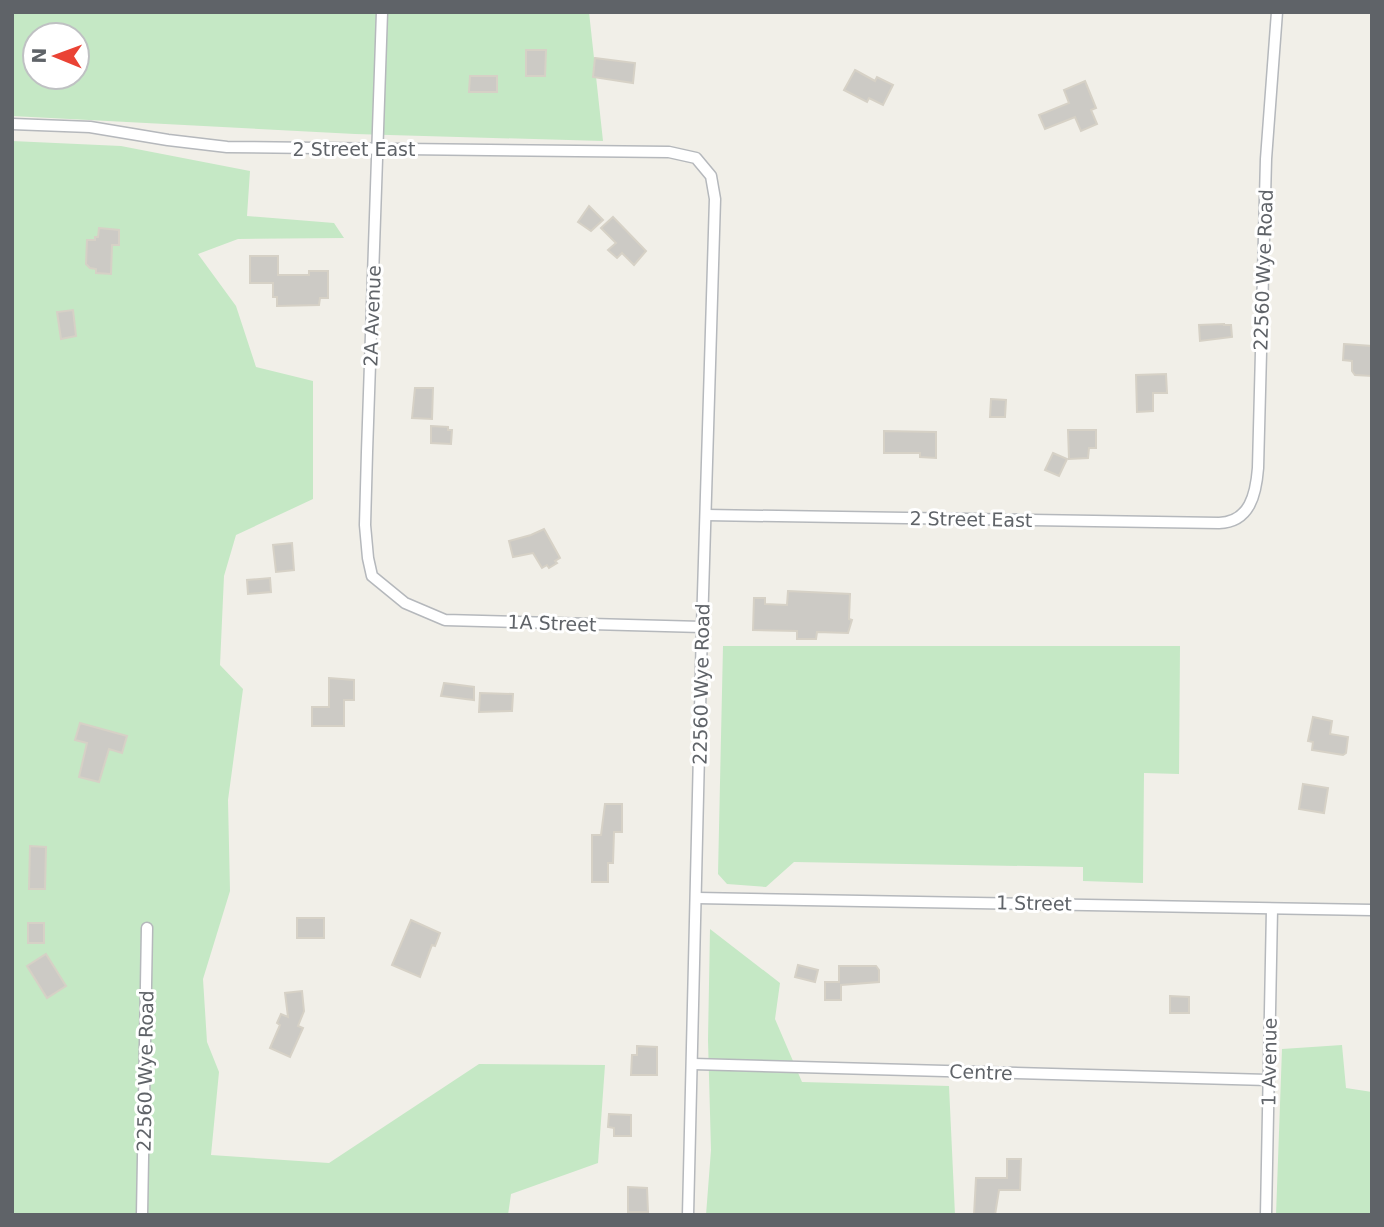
<svg xmlns="http://www.w3.org/2000/svg" width="1384" height="1227" font-family="'DejaVu Sans',sans-serif">
<style>
.green{fill:#c5e8c5;fill-rule:evenodd}
.building{fill:#cccac5;stroke:#d6d1c6;stroke-width:2}
.lines{fill:none;stroke-linecap:round;stroke-linejoin:round}
.minor-casing{stroke:#b5b8bc;stroke-width:13}
.minor{stroke:#fff;stroke-width:10}
.labels{text-anchor:middle;stroke-width:6;stroke-linejoin:round;paint-order:stroke}
.street-label{font-size:19px;fill:#5f6368;stroke:#fff}
</style>
<rect width="100%" height="100%" fill="#f1efe8"/>
<g class="green">
<path d="M12,12H589L603,141L355,134L12,116ZM35,35H77V77H35Z"/>
<polygon points="12,141 121,146 250,171 247,216 334,223 344,238 238,239 198,254 236,306 256,367 313,381 313,499 236,535 224,576 220,665 243,689 228,800 230,891 203,979 207,1042 219,1072 211,1155 329,1163 479,1064 605,1065 598,1163 511,1194 508,1215 12,1215"/>
<polygon points="723,646 1180,646 1179,774 1144,773 1143,883 1083,881 1083,867 794,862 766,887 727,884 718,874"/>
<polygon points="710,929 780,983 775,1019 802,1082 949,1086 955,1215 706,1215 711,1150 708,1040"/>
<polygon points="1342,1045 1346,1088 1372,1092 1372,1215 1276,1215 1282,1049"/>
</g>
<g class="building">
<polygon points="526,50 546,50 545,76 526,76"/>
<polygon points="595,58 635,63 633,83 593,77"/>
<polygon points="855,70 875,81 877,77 893,85 883,105 869,98 867,102 844,90"/>
<polygon points="470,76 497,76 497,92 469,92"/>
<polygon points="1085,81 1096,108 1091,110 1097,124 1081,131 1075,117 1045,129 1039,115 1069,103 1064,90"/>
<polygon points="589,206 603,220 591,231 578,222"/>
<polygon points="613,217 646,251 634,265 622,253 617,258 608,250 616,243 601,228"/>
<polygon points="99,228 119,230 119,245 112,245 111,274 96,273 96,269 90,268 86,264 87,240 95,240 95,237 98,237"/>
<polygon points="250,256 278,256 278,275 309,275 309,271 328,271 328,298 320,298 319,305 277,306 277,297 273,297 273,283 250,283"/>
<polygon points="73,310 76,336 61,339 57,312"/>
<polygon points="1224,324 1224,325 1231,325 1232,337 1200,341 1199,325"/>
<polygon points="1344,344 1372,346 1372,376 1355,375 1352,371 1352,361 1343,360"/>
<polygon points="1166,374 1167,393 1153,393 1153,411 1137,412 1136,375"/>
<polygon points="415,388 433,388 432,419 412,418"/>
<polygon points="991,399 1006,400 1005,417 990,417"/>
<polygon points="431,426 448,427 448,430 452,430 451,444 431,443"/>
<polygon points="1068,430 1096,430 1096,448 1089,448 1088,458 1069,459"/>
<polygon points="884,431 936,432 936,458 920,457 920,453 884,453"/>
<polygon points="1053,453 1067,459 1059,476 1045,470"/>
<polygon points="544,529 560,558 555,561 557,563 549,568 547,565 542,568 533,553 513,557 509,541 531,535"/>
<polygon points="292,543 294,570 276,572 273,545"/>
<polygon points="270,578 271,592 248,594 247,580"/>
<polygon points="788,591 850,594 849,619 852,620 848,633 817,632 816,639 797,639 797,631 753,630 754,598 765,598 765,604 787,605"/>
<polygon points="329,678 354,680 354,700 344,700 344,726 312,726 312,707 329,707"/>
<polygon points="444,683 474,687 474,700 441,696"/>
<polygon points="480,693 513,694 512,711 479,712"/>
<polygon points="1313,717 1332,721 1330,734 1348,737 1346,753 1343,755 1312,750 1313,742 1308,741"/>
<polygon points="80,723 127,736 122,753 109,749 99,782 79,777 87,743 75,740"/>
<polygon points="1303,784 1328,788 1324,813 1299,809"/>
<polygon points="605,804 622,804 622,832 614,832 613,863 608,863 608,882 592,882 592,835 601,835"/>
<polygon points="30,846 46,847 45,889 29,889"/>
<rect x="297" y="918" width="27" height="20"/>
<polygon points="411,920 440,933 435,946 432,945 420,977 392,965"/>
<rect x="28" y="923" width="16" height="20"/>
<polygon points="46,954 66,986 47,998 27,966"/>
<polygon points="798,965 818,970 815,982 795,977"/>
<polygon points="839,966 876,966 879,970 879,982 841,985 841,1000 825,1000 825,982 839,982"/>
<polygon points="302,991 304,1011 298,1026 303,1028 290,1057 270,1048 280,1025 277,1023 281,1014 288,1017 285,993"/>
<polygon points="1170,996 1189,997 1189,1013 1170,1013"/>
<polygon points="637,1046 657,1047 657,1075 631,1075 632,1055 637,1055"/>
<polygon points="609,1114 631,1115 631,1136 614,1136 614,1128 608,1127"/>
<polygon points="1007,1159 1021,1159 1020,1190 999,1190 995,1215 974,1215 976,1178 1007,1178"/>
<polygon points="628,1187 647,1188 648,1212 628,1212"/>
</g>
<g class="lines">
<defs>
<g id="minor">
<polyline points="382,12 367,452 365,525 368,558 372,576 405,603 445,620 702,627"/>
<polyline points="12,124 90,127 168,140 227,147 669,152 696,158 711,176 715,199 702,627 688,1215"/>
<path d="M706,515L1219,523C1250,522 1256,494 1258,468L1266,159L1277,12"/>
<polyline points="697,898 1372,910"/>
<polyline points="693,1064 1268,1080"/>
<polyline points="142,1215 147,928"/>
<polyline points="1266,1215 1272,909"/>
</g>
</defs>
<use href="#minor" class="minor-casing"/>
<use href="#minor" class="minor"/>
</g>
<g class="labels">
<g class="street-label">
<text x="354" y="156">2 Street East</text>
<text transform="translate(1263 270) rotate(-88)" y="7">22560 Wye Road</text>
<text transform="translate(372 316) rotate(-88)" y="7">2A Avenue</text>
<text transform="translate(971 519) rotate(1)" y="7">2 Street East</text>
<text transform="translate(552 623) rotate(2)" y="7">1A Street</text>
<text transform="translate(701 684) rotate(-89)" y="7">22560 Wye Road</text>
<text transform="translate(1034 903) rotate(1)" y="7">1 Street</text>
<text transform="translate(1269 1062) rotate(-89)" y="7">1 Avenue</text>
<text transform="translate(145 1071) rotate(-89)" y="7">22560 Wye Road</text>
<text transform="translate(981 1072) rotate(2)" y="7">Centre</text>
</g>
</g>
<rect width="1384" height="1227" fill="none" stroke="#5f6368" stroke-width="28"/>
<g transform="translate(56 56) rotate(271)"><circle r="33" fill="#ffffff" stroke="#bfc1c3" stroke-width="2"/>
<path d="M0-5L12 26L0 18L-12 26Z" fill="#ea4335"/>
<text y="-10" font-size="19" font-weight="bold" text-anchor="middle" fill="#5f6368">N</text>
</g>
</svg>
